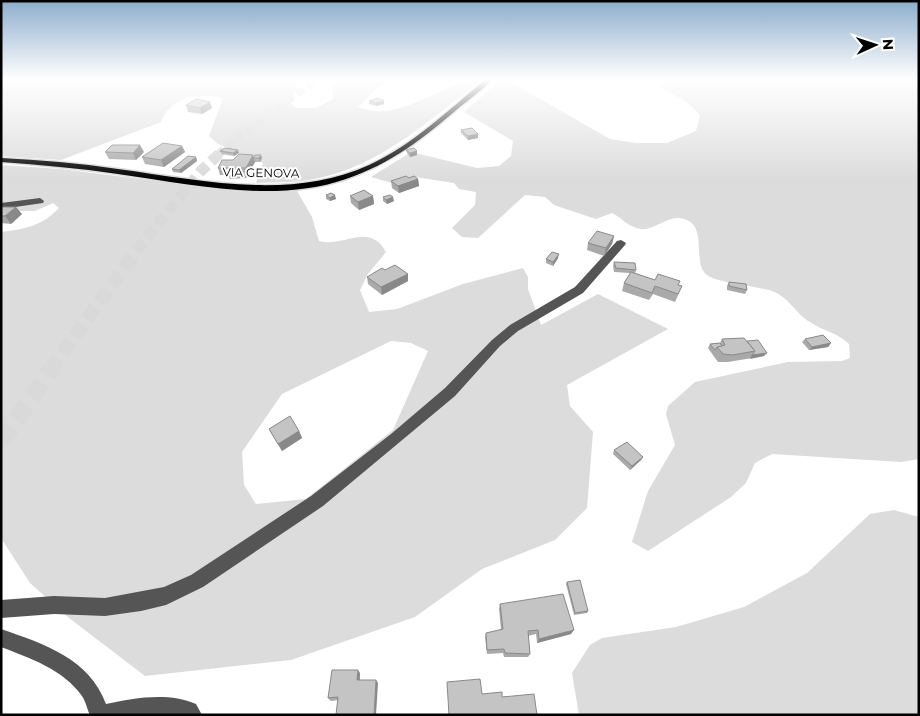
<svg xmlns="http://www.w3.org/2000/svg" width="920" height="716" font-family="Montserrat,sans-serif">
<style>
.green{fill:#dcdcdc;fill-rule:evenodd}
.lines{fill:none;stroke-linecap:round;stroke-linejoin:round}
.highway-tunnel-far3{stroke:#d9d9d9;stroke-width:8;stroke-dasharray:8 4.5;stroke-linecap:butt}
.highway-tunnel-far2{stroke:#d9d9d9;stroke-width:11;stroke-dasharray:11 5.5;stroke-linecap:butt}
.highway-tunnel-far1{stroke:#d9d9d9;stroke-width:14;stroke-dasharray:14 7;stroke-linecap:butt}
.highway-tunnel{stroke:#d9d9d9;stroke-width:18;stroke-dasharray:18 9;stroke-linecap:butt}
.major-casing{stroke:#dbdbdb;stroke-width:3}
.minor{fill:#555;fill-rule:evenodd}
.major{fill:#000;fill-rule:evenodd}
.wall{fill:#a9a9a9}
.shaded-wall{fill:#898989}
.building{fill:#c4c4c4;stroke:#898989}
.labels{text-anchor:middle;stroke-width:4;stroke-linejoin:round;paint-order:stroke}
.far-street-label{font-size:12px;fill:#000;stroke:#fff}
</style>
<rect width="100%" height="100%" fill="#fff"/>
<g class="green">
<path d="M1,80H299L290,103L296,108H316L333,99L332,80H393L377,88L358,107C401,125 441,80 482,80C430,119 380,167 314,179C295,183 276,182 256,183L263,163L218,144L209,136L223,98C199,92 171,96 161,122L61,160L1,156Z"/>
<path d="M500,80H507L610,139L636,143H667L696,131L700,115L687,102L647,80H919V459L901,462L772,454L755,463L746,483L731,497L648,551L632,542L648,491L675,445L666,414L668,406L695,382L788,362L842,361L850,358L849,344C838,333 823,331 810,322C796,314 789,297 772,291C757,286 717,283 707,275C691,263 709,226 684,219C668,214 655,231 641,229C628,227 622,218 612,213L596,219L554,205L545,197L525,195L478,238L462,237L452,228L475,205L476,192L459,189L454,183L415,177L392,183L371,177L411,152L477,168L499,166L511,156L513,141L464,112Z"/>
<path d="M1,165L61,169L245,192L297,191L312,217L319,241C344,248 369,221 386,252L368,274L360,290L369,312L397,309L463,284L523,268L528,277V289L541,325L598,294L668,329L567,385L570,406L593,432L587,508L555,540L482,569L415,617L291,660L145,676L69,618L30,583L1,538V232C25,229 42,226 59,208L53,203L35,211H1ZM391,341L411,343L428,351L393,430L306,499L256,504L244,485L242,452L282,394Z"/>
<polygon points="894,510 919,517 919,715 579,715 572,673 590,645 602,638 676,627 744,607 807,573 870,514"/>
</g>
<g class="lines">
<polyline class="highway-tunnel-far3" points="218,155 237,137 316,80"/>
<polyline class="highway-tunnel-far2" points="137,250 201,171 219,154"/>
<polyline class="highway-tunnel-far1" points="50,370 138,249"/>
<polyline class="highway-tunnel" points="1,442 51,369"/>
<defs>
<path id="major" d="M485,80H492C482,90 471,98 460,107C425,137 391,164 346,179C274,204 191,184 118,174C79,168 40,165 1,162V158C40,160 79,163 118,169C200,180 290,201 369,165C413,145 448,110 485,80Z"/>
</defs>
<use href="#major" class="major-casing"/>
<g class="minor">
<polygon points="40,198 44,201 43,203 1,209 1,203"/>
<polygon points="621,240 626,243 625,245 583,293 518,331 500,346 455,396 323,506 203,587 166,605 141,611 105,616 54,614 1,618 1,600 54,596 105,598 164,587 191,575 311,496 391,434 445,388 492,340 510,325 575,287 617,241"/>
<path d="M1,629C44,644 89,658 106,704C134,698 168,692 196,704L202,715H90C87,709 86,702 82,696C64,670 30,658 1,647Z"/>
</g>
<use href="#major" class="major"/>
</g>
<g class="wall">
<polygon points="369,101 384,101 384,104 376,106 369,104"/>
<polygon points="210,102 212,108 202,114 188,112 186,105"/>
<polygon points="461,130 478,138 468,140 461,133"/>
<polygon points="182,146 185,152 164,167 145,164 142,157"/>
<polygon points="406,150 417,155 410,157 407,153"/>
<polygon points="220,151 239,153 234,156 222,154"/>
<polygon points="105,152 144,152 136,160 109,159"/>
<polygon points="196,157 197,161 181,173 173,172 172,169"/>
<polygon points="254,158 262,158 260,162 255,162 246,178 230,179 228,175 220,175 218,168 233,160"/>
<polygon points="409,178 418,179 419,186 399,193 392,188 391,181"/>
<polygon points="326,195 336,199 330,201 326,199"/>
<polygon points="350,196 373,196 374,204 359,210 351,203"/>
<polygon points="383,197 394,201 387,204 383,201"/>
<polygon points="1,207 22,214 11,224 1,223"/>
<polygon points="614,236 612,244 604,256 587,250 588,243"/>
<polygon points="558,258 553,266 546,263 546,259"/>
<polygon points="614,262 636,270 635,273 655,280 682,286 675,302 653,294 649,300 622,291 624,283 630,273 614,272 613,266"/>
<polygon points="385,270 408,274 408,281 382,295 368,284 367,277"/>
<polygon points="729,282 747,290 745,294 727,290 727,286"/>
<polygon points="722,339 747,341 764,356 728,362 718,362 708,348 710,344 720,343"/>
<polygon points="805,339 831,343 828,347 809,350 802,342"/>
<polygon points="269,429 299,431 302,438 282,451"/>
<polygon points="614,450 643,457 641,460 630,470 613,454"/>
<polygon points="567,582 588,611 587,613 574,615 566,584"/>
<polygon points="500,604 571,634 537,643 536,634 528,636 530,654 528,657 504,657 503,653 487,654 485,637 486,633 501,630 499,609"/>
<polygon points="360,673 360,680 378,683 338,700 331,701 328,698"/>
</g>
<g class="shaded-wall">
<polygon points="384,101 384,104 376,106 376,103"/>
<polygon points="210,102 212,108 202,114 200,108"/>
<polygon points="478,134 478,138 468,140 468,136"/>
<polygon points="140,145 144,152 136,160 133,153"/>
<polygon points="182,146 185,152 164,167 161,160"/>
<polygon points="238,150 239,153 234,156 233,153"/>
<polygon points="417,151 417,155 410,157 410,153"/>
<polygon points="253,155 255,162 248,175 246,168"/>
<polygon points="261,155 262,158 260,162 259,158"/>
<polygon points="196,157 197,161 181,173 179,170"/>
<polygon points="247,172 248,175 246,178 245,175"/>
<polygon points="418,179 419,186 399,193 398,186"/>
<polygon points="335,195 336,199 330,201 330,198"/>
<polygon points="373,196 374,204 359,210 358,202"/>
<polygon points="393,197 394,201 387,204 386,200"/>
<polygon points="16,207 22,214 11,224 5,216"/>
<polygon points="614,236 612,244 604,256 606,248"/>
<polygon points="559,254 558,258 553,266 553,262"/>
<polygon points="408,274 408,281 382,295 381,287"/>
<polygon points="831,343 828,347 809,350 812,347"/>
<polygon points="767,353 764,356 750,359 752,355"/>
<polygon points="299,431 302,438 282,451 278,444"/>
<polygon points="643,457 641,460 630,470 632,466"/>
<polygon points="574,630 571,634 537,643 539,639"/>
<polygon points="358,670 360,673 359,683 357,680"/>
<polygon points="376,680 378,683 376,715 374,715"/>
</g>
<g class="building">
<polygon points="378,98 384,101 376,103 369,101"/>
<polygon points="196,99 210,102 200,108 186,105"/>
<polygon points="472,128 478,134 468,136 461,130"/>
<polygon points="163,143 182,146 161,160 142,157"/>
<polygon points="112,145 140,145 133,153 105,152"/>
<polygon points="225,148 238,150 233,153 220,151"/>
<polygon points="414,148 417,151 410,153 406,150"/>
<polygon points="239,154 253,155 246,168 218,168 222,160 233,160"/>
<polygon points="255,155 261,155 259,158 253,158"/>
<polygon points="188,156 196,157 179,170 172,169"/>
<polygon points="230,171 247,172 245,175 228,175"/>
<polygon points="406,176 409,178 414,176 418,179 398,186 391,181"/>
<polygon points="364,190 373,196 358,202 350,196"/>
<polygon points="331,193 335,195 330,198 326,195"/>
<polygon points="390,195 393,197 386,200 383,197"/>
<polygon points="1,207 16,207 5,216 1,216"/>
<polygon points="597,231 614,236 606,248 588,243"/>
<polygon points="552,252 559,254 553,262 546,259"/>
<polygon points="614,262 635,263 636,270 616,268"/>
<polygon points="395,265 408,274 381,287 367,277 382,268 385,270"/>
<polygon points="631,272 655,280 658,274 680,281 678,285 682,286 678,294 655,286 652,293 624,283"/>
<polygon points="729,282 746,284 747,290 729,286"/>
<polygon points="823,335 831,343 812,347 805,339"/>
<polygon points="744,338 755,351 733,355 723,354 717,347 725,345 722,339"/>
<polygon points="758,340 767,353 752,355 755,351 747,341"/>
<polygon points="720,343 722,346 717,347 715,350 710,344"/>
<polygon points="290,416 299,431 278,444 269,429"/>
<polygon points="627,442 643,457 632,466 614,450"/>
<polygon points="580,580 588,611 575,613 567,582"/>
<polygon points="563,594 574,630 539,639 538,630 528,631 530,654 505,653 504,649 487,650 486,633 503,629 500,604"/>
<polygon points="332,670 358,670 357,680 376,680 374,715 336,715 338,697 328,698"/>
<polygon points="480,679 482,694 502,692 502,697 534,694 537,715 449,715 447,682"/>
</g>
<linearGradient id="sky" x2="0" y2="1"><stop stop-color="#8cadcc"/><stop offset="0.44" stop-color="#fff"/><stop offset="1" stop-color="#fff" stop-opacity="0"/></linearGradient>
<rect width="920" height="180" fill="url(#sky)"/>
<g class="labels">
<g class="far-street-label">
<text transform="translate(261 173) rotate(1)" y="4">VIA GENOVA</text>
</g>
</g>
<rect width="920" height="716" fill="none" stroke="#000000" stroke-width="5"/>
<g transform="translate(875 45) rotate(87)" stroke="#ffffff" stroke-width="4" paint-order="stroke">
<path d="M0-4L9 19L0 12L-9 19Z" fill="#000000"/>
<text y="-8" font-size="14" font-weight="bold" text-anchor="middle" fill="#000000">N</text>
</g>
</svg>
